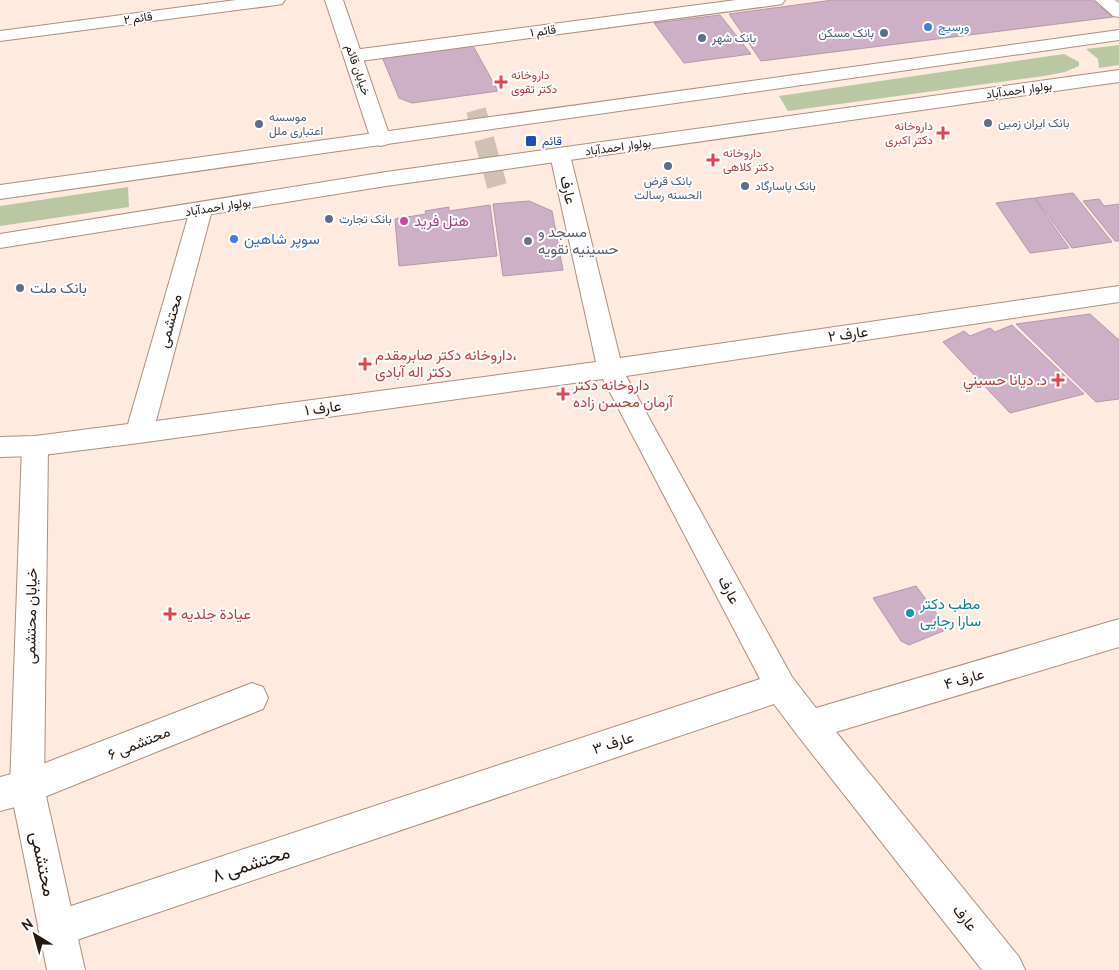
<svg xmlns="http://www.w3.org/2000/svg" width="1119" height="970" font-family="Cabin,Vazirmatn,sans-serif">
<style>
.green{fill:#b9c7a3}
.building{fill:#ceb0c6;stroke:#b497ac}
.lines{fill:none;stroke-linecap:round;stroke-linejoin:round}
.pedestrian-tunnel{stroke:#d2c0b5;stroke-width:20;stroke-dasharray:20 10;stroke-linecap:butt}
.minor-casing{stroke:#ad8f7d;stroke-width:2}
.tertiary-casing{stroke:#ad8f7d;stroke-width:2}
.primary-casing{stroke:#ad8f7d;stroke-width:2}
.minor{fill:#fff;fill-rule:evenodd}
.tertiary{fill:#fff;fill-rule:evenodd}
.primary{fill:#fff;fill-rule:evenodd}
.shop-dot{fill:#3f7fe0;stroke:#fff;stroke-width:2}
.service-dot{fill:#5c6f8a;stroke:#fff;stroke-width:2}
.health-dot{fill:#e0444e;stroke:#fff;stroke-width:2}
.transit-dot{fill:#1a4fb4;stroke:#fff;stroke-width:2}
.hotel-dot{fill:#d1479c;stroke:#fff;stroke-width:2}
.worship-dot{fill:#6b7280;stroke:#fff;stroke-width:2}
.culture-dot{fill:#0f9aa8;stroke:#fff;stroke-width:2}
.labels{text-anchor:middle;stroke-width:4;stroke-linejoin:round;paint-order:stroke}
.far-street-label{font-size:12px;fill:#241912;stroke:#fff}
.far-shop-label{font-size:12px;fill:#366cbe;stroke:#fff;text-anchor:start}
.far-service-label{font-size:12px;fill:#4e5e75;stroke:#fff;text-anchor:start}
.far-health-label{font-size:12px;fill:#be3a42;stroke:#fff;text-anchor:start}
.far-transit-label{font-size:12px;fill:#164399;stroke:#fff;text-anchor:start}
.street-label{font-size:15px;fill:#241912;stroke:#fff}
.hotel-label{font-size:15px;fill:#b23c85;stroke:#fff;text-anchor:start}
.worship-label{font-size:15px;fill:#5b616d;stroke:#fff;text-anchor:start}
.shop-label{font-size:15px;fill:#366cbe;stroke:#fff;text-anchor:start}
.service-label{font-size:15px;fill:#4e5e75;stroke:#fff;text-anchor:start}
.health-label{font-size:15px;fill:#be3a42;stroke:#fff;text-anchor:start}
.culture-label{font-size:15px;fill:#0d838f;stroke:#fff;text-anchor:start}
.near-street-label{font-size:18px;fill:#241912;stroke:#fff}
</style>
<rect width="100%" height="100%" fill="#feeade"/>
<g class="green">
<polygon points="1119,45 1119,65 1099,68 1098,59 1086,49"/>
<polygon points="1064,54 1079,62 1079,66 1065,72 1044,76 788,111 779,96"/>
<polygon points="128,187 129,207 0,226 0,206"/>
</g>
<g class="building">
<polygon points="833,0 1092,0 1113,17 761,61 729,14"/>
<polygon points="720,15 751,54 684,63 654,23"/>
<polygon points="472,44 498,91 412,103 399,98 382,57"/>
<polygon points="1073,193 1112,242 1072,248 1035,198"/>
<polygon points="1034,198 1069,248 1030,253 996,203"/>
<polygon points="1099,199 1104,206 1119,204 1119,241 1115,241 1083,201"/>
<polygon points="529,201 552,211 563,270 503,276 493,204"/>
<polygon points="490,205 497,256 399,266 395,219 426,214 425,211 449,207 449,211"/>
<polygon points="1090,314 1119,340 1119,399 1096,402 1016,324"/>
<polygon points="1012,325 1084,394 1010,413 943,342 964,331 970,336 990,328 995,332"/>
<polygon points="916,586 948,629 909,645 901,641 873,598"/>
</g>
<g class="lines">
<polyline class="pedestrian-tunnel" points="476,110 497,186"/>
<defs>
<g id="minor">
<polygon points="236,0 285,0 282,4 276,5 0,41 0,31"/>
<polygon points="736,0 785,0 782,4 776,5 353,62 346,60 344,56 346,52 353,50"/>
<polygon points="560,149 567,151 570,155 620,358 1119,286 1119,302 626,376 792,677 816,708 1119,619 1119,647 836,732 1019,957 1025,970 982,970 798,736 774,704 56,947 43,942 38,929 43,916 56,911 760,679 603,379 139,443 35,456 0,457 0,437 35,436 128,424 190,210 193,205 201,203 209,205 212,210 156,421 596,362 550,155 553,151"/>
<polygon points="252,683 263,687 268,698 263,709 27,804 0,811 0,777 27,770"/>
</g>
<g id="tertiary">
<polygon points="325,0 343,0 391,140 388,144 381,146 374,144 371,140"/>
<polygon points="1095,0 1115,0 1119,3 1119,17 1113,16"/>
<polygon points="35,436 44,439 48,446 44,787 85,970 47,970 10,787 22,446 26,439"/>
</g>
<g id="primary">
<polygon points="1119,30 1119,40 0,199 0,185"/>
<polygon points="1119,70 1119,82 386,186 0,248 0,234 386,172"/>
</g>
</defs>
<use href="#minor" class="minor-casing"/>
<use href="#tertiary" class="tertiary-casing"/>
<use href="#primary" class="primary-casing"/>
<use href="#minor" class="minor"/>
<use href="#tertiary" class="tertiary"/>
<use href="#primary" class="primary"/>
</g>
<g class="shop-dot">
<circle cx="928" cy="27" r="5"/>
<circle cx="234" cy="239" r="5"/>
</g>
<g class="service-dot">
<circle cx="884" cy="33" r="5"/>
<circle cx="702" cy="38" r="5"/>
<circle cx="988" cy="123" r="5"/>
<circle cx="259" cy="124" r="5"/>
<circle cx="668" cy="166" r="5"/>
<circle cx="745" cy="186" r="5"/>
<circle cx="329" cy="219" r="5"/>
<circle cx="20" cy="288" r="5"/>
</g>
<g class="health-dot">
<path d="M498.5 74.5h5v5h5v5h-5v5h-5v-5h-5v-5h5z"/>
<path d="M940.5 125.5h5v5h5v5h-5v5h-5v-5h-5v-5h5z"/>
<path d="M710.5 152.5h5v5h5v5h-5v5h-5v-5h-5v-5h5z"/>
<path d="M362.5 356.5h5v5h5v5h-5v5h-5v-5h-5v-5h5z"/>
<path d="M1055.5 372.5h5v5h5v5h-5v5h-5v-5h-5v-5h5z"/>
<path d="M560.5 386.5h5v5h5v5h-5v5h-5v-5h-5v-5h5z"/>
<path d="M167.5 606.5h5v5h5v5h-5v5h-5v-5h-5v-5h5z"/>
</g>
<rect class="transit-dot" x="525" y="135" width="12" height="12" rx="2.5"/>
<circle class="hotel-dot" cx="404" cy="221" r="5"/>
<circle class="worship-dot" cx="528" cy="241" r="5"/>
<circle class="culture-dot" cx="910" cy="613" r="5"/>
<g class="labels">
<g class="far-street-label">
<text transform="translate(138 18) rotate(-8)" y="4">قائم ۲</text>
<text transform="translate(543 31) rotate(-8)" y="4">قائم ۱</text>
<text transform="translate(358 70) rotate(71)" y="4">خیابان قائم</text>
<text transform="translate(1019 90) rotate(-8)" y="4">بولوار احمدآباد</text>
<text transform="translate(618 147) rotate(-8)" y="4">بولوار احمدآباد</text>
<text transform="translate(218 207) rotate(-9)" y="4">بولوار احمدآباد</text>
</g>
<g class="far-shop-label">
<text x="938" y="31">ورسیج</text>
</g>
<g class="far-service-label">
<text x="874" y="37" text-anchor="end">بانک مسکن</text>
<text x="712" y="42">بانک شهر</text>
<text x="269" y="121">موسسه<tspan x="269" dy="14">اعتباری ملل</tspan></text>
<text x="998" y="127">بانک ایران زمین</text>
<text x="668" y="185" text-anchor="middle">بانک قرض<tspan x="668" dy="14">الحسنه رسالت</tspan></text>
<text x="755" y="190">بانک پاسارگاد</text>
<text x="339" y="223">بانک تجارت</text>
</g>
<g class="far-health-label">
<text x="511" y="79">داروخانه<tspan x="511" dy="14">دکتر تقوی</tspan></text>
<text x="933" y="130" text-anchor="end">داروخانه<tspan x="933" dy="14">دکتر اکبری</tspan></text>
<text x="723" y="157">داروخانه<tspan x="723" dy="14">دکتر کلاهی</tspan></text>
</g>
<g class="far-transit-label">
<text x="542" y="145">قائم</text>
</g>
<g class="street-label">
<text transform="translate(568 190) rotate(77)" y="5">عارف</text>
<text transform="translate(170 321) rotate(-75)" y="5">محتشمی</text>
<text transform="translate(848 334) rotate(-8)" y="5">عارف ۲</text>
<text transform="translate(323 408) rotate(-8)" y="5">عارف ۱</text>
<text transform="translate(729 590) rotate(62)" y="5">عارف</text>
<text transform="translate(31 616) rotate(-89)" y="5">خیابان محتشمی</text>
<text transform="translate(964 679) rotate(-16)" y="5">عارف ۴</text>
<text transform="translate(139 743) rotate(-22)" y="5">محتشمی ۶</text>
<text transform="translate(613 743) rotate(-18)" y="5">عارف ۳</text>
<text transform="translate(965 918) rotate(51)" y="5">عارف</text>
</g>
<g class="hotel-label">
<text x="414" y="226">هتل فرید</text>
</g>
<g class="worship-label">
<text x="538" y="237">مسجد و<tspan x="538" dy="17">حسینیه نقویه</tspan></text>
</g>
<g class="shop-label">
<text x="244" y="244">سوپر شاهین</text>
</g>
<g class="service-label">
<text x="30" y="293">بانک ملت</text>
</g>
<g class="health-label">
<text x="375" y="360">داروخانه دکتر صابرمقدم،<tspan x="375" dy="17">دکتر اله آبادی</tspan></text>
<text x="1047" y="385" text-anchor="end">د. ديانا حسيني</text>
<text x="573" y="390">داروخانه دکتر<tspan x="573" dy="17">آرمان محسن زاده</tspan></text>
<text x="181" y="619">عيادة جلديه</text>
</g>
<g class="culture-label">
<text x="920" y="609">مطب دکتر<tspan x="920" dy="17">سارا رجایی</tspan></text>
</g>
<g class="near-street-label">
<text transform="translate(43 864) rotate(78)" y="6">محتشمی</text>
<text transform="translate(251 864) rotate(-18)" y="6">محتشمی ۸</text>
</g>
</g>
<g transform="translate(35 935) rotate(323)" stroke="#ffffff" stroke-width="4" paint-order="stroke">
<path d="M0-4L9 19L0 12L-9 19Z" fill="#241912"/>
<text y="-8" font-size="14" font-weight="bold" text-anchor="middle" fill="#241912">N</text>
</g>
</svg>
